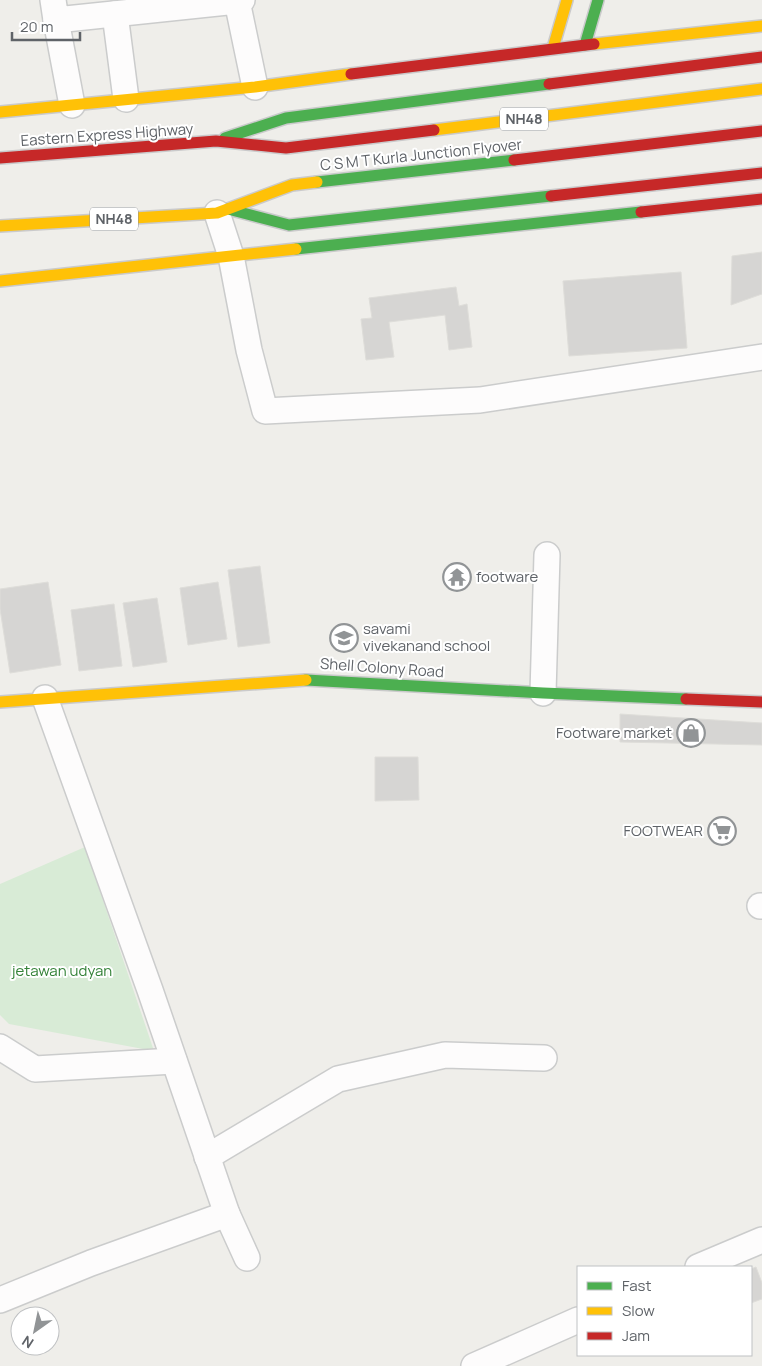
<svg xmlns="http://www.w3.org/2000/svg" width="762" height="1366" font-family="Manrope,sans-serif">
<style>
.green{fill:#d8ebd6}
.building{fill:#d6d5d3;stroke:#deddd9}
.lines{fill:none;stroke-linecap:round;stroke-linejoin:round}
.street-casing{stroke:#cbcccc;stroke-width:28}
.fast-casing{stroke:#cacacb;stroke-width:14}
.slow-casing{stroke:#cacacb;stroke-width:14}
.jam-casing{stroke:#cacacb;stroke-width:14}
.street{stroke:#fdfcfc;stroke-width:25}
.fast{stroke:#4caf50;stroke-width:11}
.slow{stroke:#ffc107;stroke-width:11}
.jam{stroke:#c62828;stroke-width:11}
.labels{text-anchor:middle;stroke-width:4;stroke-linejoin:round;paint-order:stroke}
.shield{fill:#fff;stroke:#8f9295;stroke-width:1}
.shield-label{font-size:14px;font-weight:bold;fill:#5f6368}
.street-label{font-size:15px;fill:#5f6368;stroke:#fff}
.poi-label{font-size:15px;fill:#5f6368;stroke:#fff;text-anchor:start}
.park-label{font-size:15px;fill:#348238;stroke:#fff}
</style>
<rect width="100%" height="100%" fill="#efeeea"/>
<polygon class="green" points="85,847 154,1051 9,1024 0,1015 0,884"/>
<g class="building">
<polygon points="762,252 762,294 731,305 732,256"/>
<polygon points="681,272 687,348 569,356 563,281"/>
<polygon points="456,287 459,306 467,304 472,347 449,350 445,315 389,322 394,357 366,360 361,319 372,318 369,298"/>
<polygon points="260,566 270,643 238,647 228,570"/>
<polygon points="48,582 61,665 10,673 0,609 0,589"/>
<polygon points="218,582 227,639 188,645 180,588"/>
<polygon points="157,598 167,662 133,667 123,603"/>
<polygon points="114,604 122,666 79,671 71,610"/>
<polygon points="620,714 762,723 762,745 620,742"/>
<polygon points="375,757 418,757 419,800 375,801"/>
<polygon points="756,1267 762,1283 762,1299 751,1303 751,1269"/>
</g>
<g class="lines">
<defs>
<g id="street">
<polyline points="53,0 56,20 237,1"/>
<polyline points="242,0 237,1 255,87"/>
<polyline points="115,14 126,99"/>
<polyline points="56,20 72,105"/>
<polyline points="217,213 231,256 249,350 265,411 480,400 762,357"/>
<polyline points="543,693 547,555"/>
<polyline points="760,906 762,906"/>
<polyline points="0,1047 35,1069 174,1061"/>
<polyline points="207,1157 338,1079 445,1055 544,1058"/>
<polyline points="227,1214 247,1258"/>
<polyline points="698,1267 762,1240"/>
<polyline points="0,1300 91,1263 227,1214 150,990 45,698"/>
<polyline points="474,1366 578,1320"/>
</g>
<g id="fast">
<polyline points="585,45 598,0"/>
<polyline points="225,138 286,118 549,84"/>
<polyline points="317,182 514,160"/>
<polyline points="228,209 289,225 551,196"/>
<polyline points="296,249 641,212"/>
<polyline points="306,680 543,693 686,699"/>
</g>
<g id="slow">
<polyline points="594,44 762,26"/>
<polyline points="553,48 567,0"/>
<polyline points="0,112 255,87 351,74"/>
<polyline points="434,130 762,89"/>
<polyline points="0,226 217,213 292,185 317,182"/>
<polyline points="0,281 296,249"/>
<polyline points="0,702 306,680"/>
</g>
<g id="jam">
<polyline points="351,74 594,44"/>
<polyline points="549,84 762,57"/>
<polyline points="0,158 216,141 286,148 434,130"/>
<polyline points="514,160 762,131"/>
<polyline points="551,196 762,173"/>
<polyline points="641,212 762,199"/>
<polyline points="686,699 762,702"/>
</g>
</defs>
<use href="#street" class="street-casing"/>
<use href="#fast" class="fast-casing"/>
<use href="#slow" class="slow-casing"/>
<use href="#jam" class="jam-casing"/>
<use href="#street" class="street"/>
<use href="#fast" class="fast"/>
<use href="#slow" class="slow"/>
<use href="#jam" class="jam"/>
</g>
<defs>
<symbol id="temple-ring" viewBox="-11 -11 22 22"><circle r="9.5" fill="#fff" stroke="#919496" stroke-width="1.5"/><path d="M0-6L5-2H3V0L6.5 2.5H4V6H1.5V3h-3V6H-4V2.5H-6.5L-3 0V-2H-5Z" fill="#919496"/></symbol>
<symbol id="school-ring" viewBox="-11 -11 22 22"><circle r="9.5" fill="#fff" stroke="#919496" stroke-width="1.5"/><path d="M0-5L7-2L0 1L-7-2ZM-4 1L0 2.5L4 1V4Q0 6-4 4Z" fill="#919496"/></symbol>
<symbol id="shop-ring" viewBox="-11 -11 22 22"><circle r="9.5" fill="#fff" stroke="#919496" stroke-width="1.5"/><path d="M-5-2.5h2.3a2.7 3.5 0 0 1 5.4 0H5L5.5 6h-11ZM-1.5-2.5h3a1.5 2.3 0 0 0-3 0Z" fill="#919496"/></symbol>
<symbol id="supermarket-ring" viewBox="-11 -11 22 22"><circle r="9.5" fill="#fff" stroke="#919496" stroke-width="1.5"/><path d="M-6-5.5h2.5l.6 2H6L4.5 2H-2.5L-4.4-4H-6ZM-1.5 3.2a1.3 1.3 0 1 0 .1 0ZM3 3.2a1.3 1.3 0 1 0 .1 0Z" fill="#919496"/></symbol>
</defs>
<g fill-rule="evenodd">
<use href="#temple-ring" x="441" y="561" width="32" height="32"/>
<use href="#school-ring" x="328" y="622" width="32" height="32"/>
<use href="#shop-ring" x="675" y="717" width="32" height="32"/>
<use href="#supermarket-ring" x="706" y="815" width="32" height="32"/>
</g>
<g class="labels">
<g class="shield">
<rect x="500" y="107.5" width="48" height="23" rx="4"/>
<rect x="90" y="207.5" width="48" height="23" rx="4"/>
</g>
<g class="shield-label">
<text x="524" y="124">NH48</text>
<text x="114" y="224">NH48</text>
</g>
<g class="street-label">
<text transform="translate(107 135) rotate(-4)" y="5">Eastern Express Highway</text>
<text transform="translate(421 155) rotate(-6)" y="5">C S M T Kurla Junction Flyover</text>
<text transform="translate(382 668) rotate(4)" y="5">Shell Colony Road</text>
</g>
<g class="poi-label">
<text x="476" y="582">footware</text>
<text x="363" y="634">savami<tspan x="363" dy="17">vivekanand school</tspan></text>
<text x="672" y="738" text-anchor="end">Footware market</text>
<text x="703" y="836" text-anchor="end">FOOTWEAR</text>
</g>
<g class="park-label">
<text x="62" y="976">jetawan udyan</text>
</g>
</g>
<rect x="577" y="1266" width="175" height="90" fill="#ffffff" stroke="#bfc1c3"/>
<rect x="587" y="1282" width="25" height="8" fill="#4caf50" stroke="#bfc1c3"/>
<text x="622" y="1291" font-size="15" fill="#5f6368">Fast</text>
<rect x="587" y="1307" width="25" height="8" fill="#ffc107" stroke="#bfc1c3"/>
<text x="622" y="1316" font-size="15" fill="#5f6368">Slow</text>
<rect x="587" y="1332" width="25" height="8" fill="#c62828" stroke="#bfc1c3"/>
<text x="622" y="1341" font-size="15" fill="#5f6368">Jam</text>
<g transform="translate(35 1331) rotate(213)"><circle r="24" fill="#ffffff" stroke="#bfc1c3"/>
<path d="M0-4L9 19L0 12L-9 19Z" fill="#919496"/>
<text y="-8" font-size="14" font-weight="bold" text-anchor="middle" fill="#5f6368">N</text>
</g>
<path d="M12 32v8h68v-8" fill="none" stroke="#5f6368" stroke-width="2.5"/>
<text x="20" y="32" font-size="15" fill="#5f6368" stroke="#ffffff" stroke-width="4" paint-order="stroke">20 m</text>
</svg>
